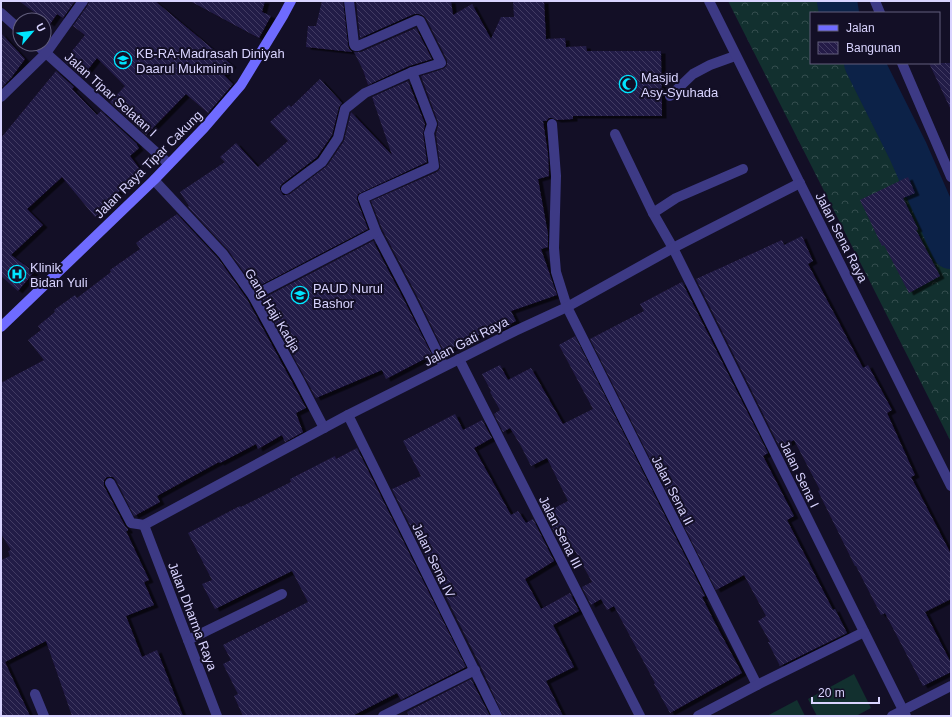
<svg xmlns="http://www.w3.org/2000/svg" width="952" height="717" font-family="Helvetica,sans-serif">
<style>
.forest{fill:url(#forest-crowns)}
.pitch{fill:#12302f}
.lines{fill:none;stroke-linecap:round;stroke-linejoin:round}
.river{stroke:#0c2248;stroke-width:40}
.building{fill:url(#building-back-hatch);filter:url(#shadow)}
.lane{stroke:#3d3a85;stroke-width:10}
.street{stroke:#3d3a85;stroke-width:10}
.secondary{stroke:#6f6bff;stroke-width:10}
.labels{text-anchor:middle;stroke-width:4;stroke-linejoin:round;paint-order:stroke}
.poi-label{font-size:13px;fill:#d9d4ff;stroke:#130f26;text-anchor:start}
.street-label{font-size:13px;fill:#d9d4ff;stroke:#130f26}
</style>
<defs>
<pattern id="forest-crowns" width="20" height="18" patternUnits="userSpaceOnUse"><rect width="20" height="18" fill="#12302f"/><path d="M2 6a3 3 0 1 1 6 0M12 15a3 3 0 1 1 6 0" fill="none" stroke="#344d4e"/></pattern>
<pattern id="building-back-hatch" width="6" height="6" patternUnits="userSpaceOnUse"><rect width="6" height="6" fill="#241b47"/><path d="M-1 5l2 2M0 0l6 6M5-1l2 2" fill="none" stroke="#433b63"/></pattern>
<filter id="shadow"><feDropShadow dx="4.5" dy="2.5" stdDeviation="0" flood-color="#0009"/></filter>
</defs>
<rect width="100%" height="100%" fill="#130f26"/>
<polygon class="forest" points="728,1 849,1 855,13 811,13 811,63 879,63 951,210 951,442"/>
<g class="pitch">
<polygon points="854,674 871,708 856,716 817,716 808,699"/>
<polygon points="797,700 805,716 767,716"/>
</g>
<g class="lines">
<g class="river">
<polyline points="837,1 839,13"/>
<polyline points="864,63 908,151 951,249"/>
</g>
</g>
<g class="building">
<polygon points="19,1 75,1 63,18 57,14 50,24"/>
<polygon points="89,1 155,1 232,65 224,75 233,84 208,113 186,94 146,135 110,102 125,86 97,58 82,77 64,61 85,35 73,26 88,5"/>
<polygon points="190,1 265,1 262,12 271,16 259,38"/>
<polygon points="322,1 343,1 348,45 349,49 352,52 306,47 308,26 316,26"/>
<polygon points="356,1 451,1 453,15 472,4 491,39 501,17 514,17 513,1 544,1 546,39 565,38 566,47 586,46 587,51 661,51 662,116 573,116 573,119 557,120 552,118 549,118 546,121 543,121 548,154 549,176 538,179 548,234 548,247 541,249 557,295 511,311 516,321 493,333 491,329 444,352 416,294 382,229 371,201 437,172 440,169 440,165 436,134 438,126 438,122 421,76 443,69 446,67 447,64 447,60 426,18 424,16 419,14 414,14 360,38"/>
<polygon points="416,28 432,59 409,66 368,85 363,70 354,52 361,52"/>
<polygon points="1,33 25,59 11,78 1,88"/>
<polygon points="929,63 951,63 951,110"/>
<polygon points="56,71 74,87 72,89 97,115 101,111 137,144 137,145 139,148 130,156 142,172 107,202 109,205 95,217 62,177 27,209 43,225 11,255 34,272 18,291 1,276 1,138"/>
<polygon points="320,79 342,103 339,107 332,135 317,157 282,184 280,187 280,190 283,195 286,195 290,194 327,166 344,141 351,112 392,155 372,97 408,81 425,124 423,134 427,162 358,194 357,197 357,200 368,229 255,288 228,250 188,207 189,206 180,192 225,162 220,157 236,143 258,167 288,141 270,122 289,105 291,107"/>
<polygon points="908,177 915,193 903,198 918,229 916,230 940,276 909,293 884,245 882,246 860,200"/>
<polygon points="177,214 218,258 247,299 306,408 296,413 303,432 285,442 282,435 258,449 256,444 220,463 219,462 197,474 157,496 160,502 134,516 116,480 113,477 107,477 104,480 104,486 125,526 128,529 128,531 126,531 149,580 144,582 154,605 126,616 142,657 157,650 183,716 72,716 46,641 5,662 30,716 1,716 1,560 10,556 8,551 11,550 1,534 1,383 44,360 28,340 41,330 38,326 55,312 54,310 75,295 77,298 111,272 110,270 140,249 136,243 145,236"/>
<polygon points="802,236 813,261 808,264 863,368 868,365 892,410 887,413 915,475 911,477 951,554 951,599 925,612 951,663 951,672 923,686 885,613 881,615 856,566 855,566 818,491 820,490 794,440 780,448 696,279 782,240 784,245"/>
<polygon points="373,241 404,300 432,355 386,379 382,370 316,398 262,299"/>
<polygon points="682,282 768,453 763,456 794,516 787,520 833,610 835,609 847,633 780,666 768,642 770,642 758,621 766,616 744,575 716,590 590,339 644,311 640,304"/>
<polygon points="575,336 705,596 702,597 715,623 742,673 670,713 654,684 655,683 614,606 607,610 601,599 591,605 582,587 592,582 575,551 572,552 571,551 565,554 545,513 568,501 547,458 531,466 521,446 510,428 503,432 494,414 500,410 490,392 491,391 482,374 500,365 508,380 531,368 563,424 593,409 559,345"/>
<polygon points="455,414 463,430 482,420 492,438 474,448 511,515 518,511 526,523 533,519 554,561 525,579 541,609 570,593 579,611 553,625 574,667 546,681 563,716 503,716 481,667 392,489 421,476 403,441"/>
<polygon points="357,448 466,667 401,700 397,693 352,716 243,716 234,696 238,694 223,664 231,660 223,645 308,602 292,571 215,609 202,584 212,580 188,533 240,506 241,507 291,482 290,479 335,456 336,459"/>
<polygon points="471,679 490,716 409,716 407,712"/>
</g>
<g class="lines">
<g class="lane">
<polyline points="670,96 693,74 710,65 735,56"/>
<polyline points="615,134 653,213 673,248"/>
<polyline points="653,213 676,198 743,169"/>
</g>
<g class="street">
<polyline points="709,1 951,486"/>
<polyline points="875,1 880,13"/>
<polyline points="1,13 20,30"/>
<polyline points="36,44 169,164"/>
<polyline points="902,63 951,177"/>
<polyline points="1,97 46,53 83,1"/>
<polyline points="552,124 556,176 554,248 556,272 567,307 757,685"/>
<polyline points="154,180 223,254 253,296 299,380 324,428"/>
<polyline points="286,189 322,162 338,138 345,109 365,93 412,72 441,63 420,21 417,20 358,46 355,46 354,44 349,1"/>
<polyline points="376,232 410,297 444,366"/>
<polyline points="673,248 906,716"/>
<polyline points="253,296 376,232 363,198 434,166 429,133 432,124 412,72"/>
<polyline points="459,359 640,716"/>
<polyline points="348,415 497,716"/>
<polyline points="110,483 131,523 144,525"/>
<polyline points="144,525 348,415 515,331 567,307 673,248 800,183"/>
<polyline points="144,525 217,716"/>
<polyline points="188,640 282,594"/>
<polyline points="35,694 44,716"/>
<polyline points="383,716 475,670"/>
<polyline points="698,716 757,685 864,632"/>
<polyline points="892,716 951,686"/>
</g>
<polyline class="secondary" points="1,327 154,180 204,128 241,85 283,16 291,1"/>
</g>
<defs>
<symbol id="school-ring" viewBox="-11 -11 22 22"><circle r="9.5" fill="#130f26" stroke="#00e5ff" stroke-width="1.5"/><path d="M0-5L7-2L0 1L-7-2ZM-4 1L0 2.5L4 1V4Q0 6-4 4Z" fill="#00e5ff"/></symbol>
<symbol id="mosque-ring" viewBox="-11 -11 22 22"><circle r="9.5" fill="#130f26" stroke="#00e5ff" stroke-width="1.5"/><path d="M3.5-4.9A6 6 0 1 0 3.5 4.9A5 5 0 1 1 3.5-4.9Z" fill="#00e5ff"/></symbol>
<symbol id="hospital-ring" viewBox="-11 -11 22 22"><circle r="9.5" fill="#130f26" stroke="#00e5ff" stroke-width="1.5"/><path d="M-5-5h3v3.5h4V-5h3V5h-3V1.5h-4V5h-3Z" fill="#00e5ff"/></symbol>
</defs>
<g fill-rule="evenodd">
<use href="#school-ring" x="113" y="50" width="20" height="20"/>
<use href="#mosque-ring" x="618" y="74" width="20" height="20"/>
<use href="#hospital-ring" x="7" y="264" width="20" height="20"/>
<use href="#school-ring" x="290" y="285" width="20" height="20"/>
</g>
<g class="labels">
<g class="poi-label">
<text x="136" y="58">KB-RA-Madrasah Diniyah<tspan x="136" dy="15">Daarul Mukminin</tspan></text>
<text x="641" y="82">Masjid<tspan x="641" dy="15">Asy-Syuhada</tspan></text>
<text x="30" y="272">Klinik<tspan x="30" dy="15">Bidan Yuli</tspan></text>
<text x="313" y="293">PAUD Nurul<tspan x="313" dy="15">Bashor</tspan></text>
</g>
<g class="street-label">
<text transform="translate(111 94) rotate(42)" y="5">Jalan Tipar Selatan I</text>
<text transform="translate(148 164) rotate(-45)" y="5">Jalan Raya Tipar Cakung</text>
<text transform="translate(842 237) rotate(63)" y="5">Jalan Sena Raya</text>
<text transform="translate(273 310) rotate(59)" y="5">Gang Haji Kadja</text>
<text transform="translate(466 341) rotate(-27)" y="5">Jalan Gati Raya</text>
<text transform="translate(800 474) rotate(64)" y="5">Jalan Sena I</text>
<text transform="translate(673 490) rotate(63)" y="5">Jalan Sena II</text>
<text transform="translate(561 532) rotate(63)" y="5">Jalan Sena III</text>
<text transform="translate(434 560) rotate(64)" y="5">Jalan Sena IV</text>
<text transform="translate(193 616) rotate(69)" y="5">Jalan Dharma Raya</text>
</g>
</g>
<rect width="952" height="717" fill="none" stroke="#d9d4ff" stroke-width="4"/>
<rect x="810" y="12" width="130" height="52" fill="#130f26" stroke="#625e7d"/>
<rect x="818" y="25" width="20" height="6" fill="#6f6bff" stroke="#625e7d"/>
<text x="846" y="32" font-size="12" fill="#d9d4ff">Jalan</text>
<rect x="818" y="42" width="20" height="12" fill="url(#building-back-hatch)" stroke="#625e7d"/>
<text x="846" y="52" font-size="12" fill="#d9d4ff">Bangunan</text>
<g transform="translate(32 32) rotate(62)"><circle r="19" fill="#130f26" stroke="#625e7d"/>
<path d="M0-3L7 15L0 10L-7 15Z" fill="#00e5ff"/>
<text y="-6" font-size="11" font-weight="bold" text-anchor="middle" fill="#d9d4ff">U</text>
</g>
<path d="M812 697v6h67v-6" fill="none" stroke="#d9d4ff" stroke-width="2"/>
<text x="818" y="697" font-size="12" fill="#d9d4ff" stroke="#130f26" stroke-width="3" paint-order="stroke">20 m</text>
</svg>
